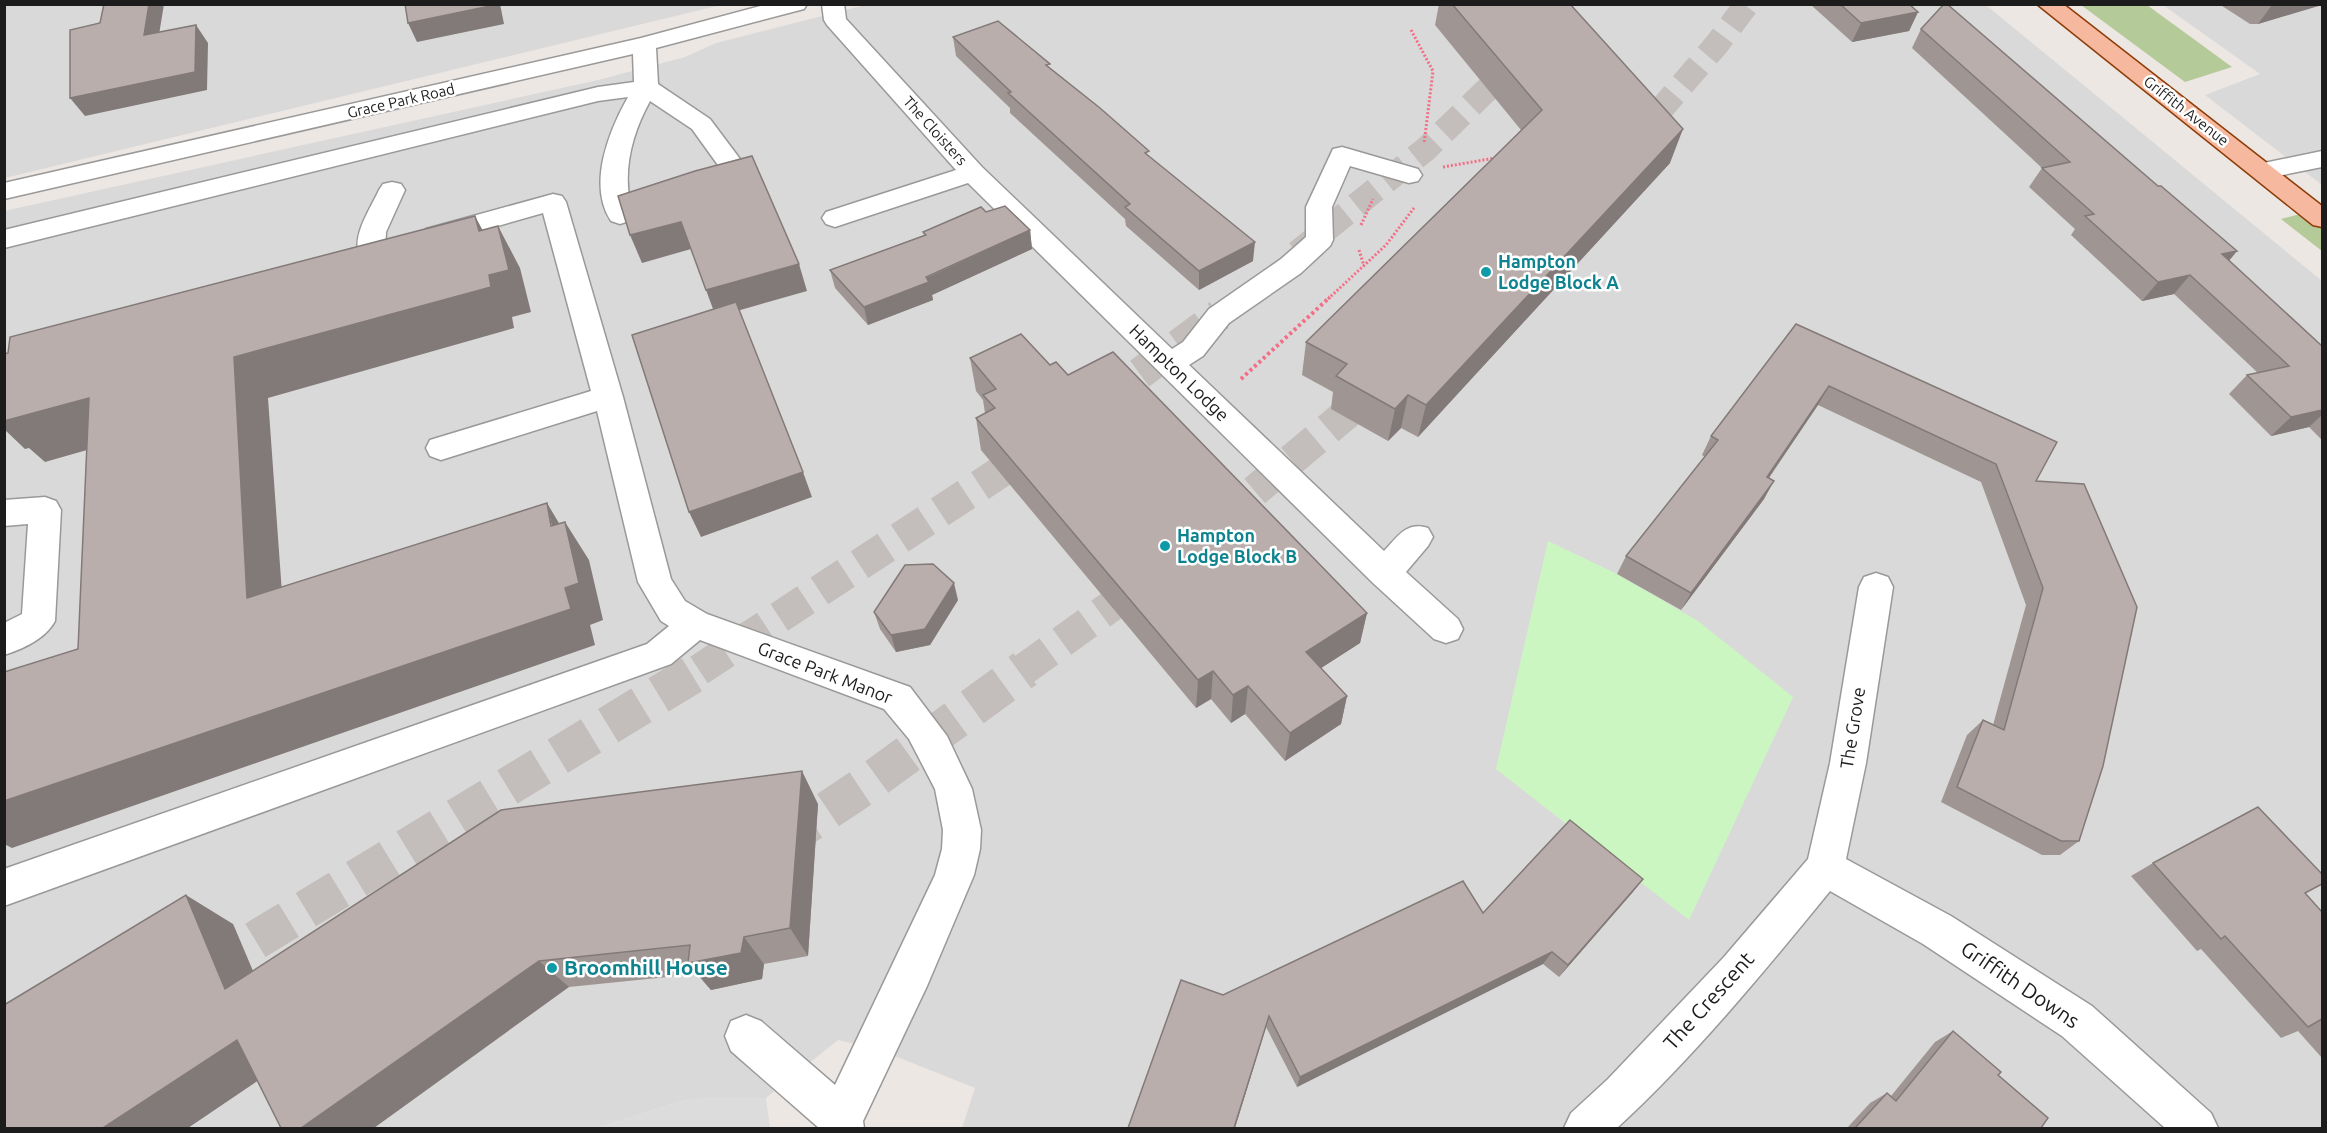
<svg xmlns="http://www.w3.org/2000/svg" width="2327" height="1133" font-family="Ubuntu,sans-serif">
<style>
.residential{fill:#dad9da}
.forest{fill:#b5ca99}
.park{fill:#cbf6c1}
.parking{fill:#dcdcdc}
.lines{fill:none;stroke-linecap:round;stroke-linejoin:round}
.highway-tunnel-far2{stroke:#c3bebb;stroke-width:25;stroke-dasharray:25 13;stroke-linecap:butt}
.highway-tunnel-far1{stroke:#c3bebb;stroke-width:32;stroke-dasharray:32 16;stroke-linecap:butt}
.highway-tunnel{stroke:#c3bebb;stroke-width:39;stroke-dasharray:39 20;stroke-linecap:butt}
.minor-casing{stroke:#999;stroke-width:3}
.major-casing{stroke:#8d3d08;stroke-width:3}
.path-far1{stroke:#f26f85;stroke-width:3;stroke-dasharray:2 2;stroke-linecap:butt}
.path{stroke:#f26f85;stroke-width:4;stroke-dasharray:3 3;stroke-linecap:butt}
.minor{fill:#fff;fill-rule:evenodd}
.major{fill:#f6b99f;fill-rule:evenodd}
.wall{fill:#9f9694}
.shaded-wall{fill:#827a78}
.building{fill:#b9aeac;stroke:#827a78;stroke-width:1.5}
.culture-dot{fill:#0f9aa8;stroke:#fff;stroke-width:2}
.labels{text-anchor:middle;stroke-width:5;stroke-linejoin:round;paint-order:stroke}
.far-street-label{font-size:15px;fill:#1c1c1c;stroke:#fff}
.culture-label{font-size:18px;font-weight:bold;fill:#0d838f;stroke:#fff;text-anchor:start}
.street-label{font-size:18px;fill:#1c1c1c;stroke:#fff}
.near-culture-label{font-size:21px;font-weight:bold;fill:#0d838f;stroke:#fff;text-anchor:start}
.near-street-label{font-size:21px;fill:#1c1c1c;stroke:#fff}
</style>
<rect width="100%" height="100%" fill="#ede7e3"/>
<g class="residential">
<polygon points="4,5 721,5 5,178"/>
<polygon points="865,5 1986,5 2322,281 2322,1128 962,1128 975,1088 877,1049 838,1040 766,1098 688,1099 597,1128 5,1128 4,211 598,80 685,57 716,43"/>
<polygon points="2163,5 2322,5 2322,185 2205,95 2260,74"/>
</g>
<g class="forest">
<polygon points="2081,5 2147,5 2232,67 2185,82"/>
<polygon points="2322,208 2322,251 2281,219"/>
</g>
<polygon class="park" points="1548,541 1617,574 1698,621 1793,697 1689,920 1496,769"/>
<polygon class="parking" points="766,1098 770,1128 597,1128 688,1099"/>
<g class="lines">
<g class="highway-tunnel-far2">
<polyline points="1633,142 1717,44 1747,4"/>
<polyline points="1297,253 1426,149 1575,4"/>
</g>
<g class="highway-tunnel-far1">
<polyline points="1101,402 1219,315"/>
<polyline points="1218,522 1378,387"/>
<polyline points="699,670 1037,448"/>
<polyline points="1023,670 1147,580"/>
</g>
<g class="highway-tunnel">
<polyline points="779,843 870,782 1025,669"/>
<polyline points="205,971 701,669"/>
</g>
<defs>
<g id="minor">
<path d="M768,4H807L804,9L656,48L658,84L710,119L752,175L748,181L629,221L620,224L611,221C587,185 609,131 628,97L598,101L4,248V230L598,87L634,82L633,54L4,199V183L641,38ZM650,101L692,129L723,172L630,202C623,167 633,132 650,101Z"/>
<path d="M822,4H844L846,19L982,167L1172,349L1183,342L1209,309L1281,259L1306,237V207L1333,149L1342,147L1418,169L1422,175L1418,181L1409,183L1350,166L1332,207L1333,240L1330,246L1301,273L1229,323L1203,356L1189,365L1384,551C1398,536 1407,521 1428,528L1433,537L1428,546L1406,572L1458,619L1463,629L1458,639L1446,643L1434,639L1373,583L968,183L844,224L835,227L826,224L822,218L826,212L956,170L827,25L824,20Z"/>
<polygon points="2322,151 2322,167 2263,179 2254,177 2250,171 2254,165"/>
<path d="M392,182L401,184L405,190L386,232L385,252L381,258L371,261L361,258C349,239 371,208 379,190L383,184Z"/>
<polygon points="553,194 562,196 566,202 623,397 671,579 685,601 707,614 910,687 947,736 972,789 981,830 980,849 974,875 927,986 863,1121 864,1128 819,1128 731,1051 725,1036 731,1021 746,1015 761,1021 835,1085 935,875 942,849 943,830 935,789 909,739 884,709 700,640 671,664 4,906 4,869 647,644 669,626 661,621 638,582 597,411 441,460 430,456 426,448 430,440 591,391 543,213 435,244 426,241 422,235 426,229"/>
<path d="M45,497L56,501L61,510L55,621C46,638 23,649 4,655V623L22,614L28,524L4,526V500Z"/>
<path d="M1876,573L1888,577L1893,587L1866,763L1846,859L1951,916L2092,1006L2211,1113L2218,1128H2165L2062,1036L1923,944L1830,891C1763,973 1695,1056 1617,1128H1564L1571,1113L1608,1079L1724,957L1808,859L1830,763L1859,587L1864,577Z"/>
</g>
<polygon id="major" points="2037,4 2063,4 2322,206 2322,227 2313,225"/>
</defs>
<use href="#minor" class="minor-casing"/>
<use href="#major" class="major-casing"/>
<g class="path-far1">
<polyline points="1411,30 1433,71 1424,144"/>
<polyline points="1443,167 1495,158"/>
<polyline points="1361,225 1373,199"/>
<polyline points="1359,250 1364,266"/>
<polyline points="1328,299 1386,245 1414,208"/>
</g>
<polyline class="path" points="1241,379 1330,297"/>
<use href="#minor" class="minor"/>
<use href="#major" class="major"/>
</g>
<g class="wall">
<polygon points="1439,4 1570,4 1670,163 1418,437 1401,428 1388,441 1331,409 1333,392 1302,375 1306,342 1521,130 1435,25"/>
<polygon points="1810,4 1909,4 1918,12 1909,31 1852,42"/>
<polygon points="2219,4 2322,4 2258,24 2250,24"/>
<polygon points="1921,29 2158,186 2237,251 2229,261 2322,346 2322,440 2309,427 2271,436 2229,394 2247,375 2258,373 2174,294 2142,301 2071,235 2075,229 2029,187 2042,168 1912,48"/>
<polygon points="953,37 1050,69 1149,156 1253,261 1199,290 1126,226 1125,219 1010,113 1010,108 956,56"/>
<polygon points="986,212 1030,230 1032,249 932,295 933,300 868,325 835,288 830,270 924,235 923,232"/>
<polygon points="1796,324 2036,481 2079,841 2060,855 2042,855 1941,802 1967,735 1983,720 1993,725 2026,605 1981,482 1818,405 1769,478 1764,499 1681,610 1617,574 1626,556 1705,457 1702,455 1711,436"/>
<polygon points="970,358 1050,365 1068,375 1367,613 1360,643 1321,668 1347,696 1341,724 1285,761 1245,714 1231,723 1211,699 1196,708 981,450 976,418 985,413 983,400 976,391"/>
<polygon points="958,600 930,645 896,652 880,629 874,612"/>
<polygon points="818,804 808,956 764,964 762,979 711,990 697,974 569,987 257,1081 233,924 253,971"/>
<polygon points="2153,863 2305,893 2322,912 2322,1058 2298,1031 2281,1038 2201,949 2197,951 2131,876"/>
<polygon points="1643,879 1632,893 1559,977 1543,964 1297,1087 1266,1027 1223,995 1483,913"/>
<polygon points="1953,1031 1998,1075 2041,1128 1847,1128 1870,1103 1887,1093 1891,1096 1935,1042"/>
</g>
<g class="shaded-wall">
<polygon points="149,4 164,4 156,53 144,35"/>
<polygon points="495,4 500,4 504,24 417,42 408,23"/>
<polygon points="2322,4 2322,5 2258,24 2272,5"/>
<polygon points="1918,12 1909,31 1852,42 1861,23"/>
<polygon points="196,25 208,43 207,90 85,116 70,98"/>
<polygon points="1683,129 1670,163 1418,437 1426,405"/>
<polygon points="475,216 497,257 498,226 520,268 531,312 512,317 514,328 268,398 285,635 247,598 234,357 489,275"/>
<polygon points="681,222 691,249 642,263 630,235"/>
<polygon points="1030,230 1032,249 932,295 933,300 868,325 864,307"/>
<polygon points="1255,242 1253,261 1199,290 1199,271"/>
<polygon points="2237,251 2221,270 2222,254"/>
<polygon points="799,264 807,291 716,317 706,290"/>
<polygon points="2190,275 2174,294 2142,301 2158,282"/>
<polygon points="1829,386 1818,405 1757,495 1767,477"/>
<polygon points="1408,395 1401,428 1388,441 1395,409"/>
<polygon points="89,398 129,438 45,462 29,448 25,449 4,429 4,403"/>
<polygon points="2322,410 2322,415 2309,427 2271,436 2291,417"/>
<polygon points="803,472 812,497 701,537 689,512"/>
<polygon points="1774,481 1764,499 1681,610 1691,593"/>
<polygon points="547,503 569,540 565,522 589,560 603,620 590,625 595,645 12,848 4,844 4,801 565,588"/>
<polygon points="954,583 958,600 930,645 896,652 891,635"/>
<polygon points="1367,613 1360,643 1301,681 1306,652"/>
<polygon points="1213,671 1211,699 1196,708 1198,680"/>
<polygon points="1248,686 1245,714 1231,723 1233,695"/>
<polygon points="1347,696 1341,724 1285,761 1290,733"/>
<polygon points="802,771 818,804 808,956 790,928"/>
<polygon points="1643,879 1632,893 1559,977 1568,965"/>
<polygon points="186,895 233,924 271,1014 225,989"/>
<polygon points="744,937 764,964 762,979 711,990 688,963"/>
<polygon points="1552,952 1543,964 1297,1087 1300,1077"/>
<polygon points="539,961 569,987 374,1128 301,1128"/>
<polygon points="1269,1016 1266,1027 1235,1128 1234,1128"/>
<polygon points="237,1040 284,1063 188,1128 103,1128"/>
</g>
<g class="building">
<polygon points="104,4 149,4 144,35 196,25 195,72 70,98 70,30 100,23"/>
<polygon points="405,4 495,4 495,5 408,23"/>
<polygon points="1452,4 1570,4 1683,129 1426,405 1408,395 1395,409 1336,376 1347,364 1306,342 1542,110"/>
<polygon points="1840,4 1909,4 1918,12 1861,23"/>
<polygon points="1944,4 1947,4 2158,186 2161,186 2237,251 2222,254 2322,346 2322,410 2291,417 2247,375 2289,366 2190,275 2158,282 2085,216 2094,214 2042,168 2070,162 1921,29"/>
<polygon points="998,21 1050,64 1046,65 1100,108 1149,151 1145,153 1255,242 1199,271 1125,207 1130,204 1008,93 1011,92 953,37"/>
<polygon points="752,156 799,264 706,290 681,222 630,235 618,196 695,171"/>
<polygon points="1005,206 1030,230 926,277 929,282 864,307 830,270 926,235 923,232 981,207 986,212"/>
<polygon points="475,216 479,231 498,226 509,270 489,275 491,287 234,357 247,598 547,503 551,526 565,522 579,583 565,588 571,609 4,801 4,672 78,649 89,398 4,421 4,354 8,353 10,337"/>
<polygon points="736,302 803,472 689,512 632,335"/>
<polygon points="1796,324 2057,442 2036,481 2084,484 2137,607 2103,766 2079,841 2061,841 1957,787 1983,720 2004,730 2043,588 1996,464 1829,386 1767,477 1774,481 1691,593 1626,556 1718,440 1711,436"/>
<polygon points="1021,334 1050,365 1056,362 1068,375 1113,352 1367,613 1306,652 1347,696 1290,733 1248,686 1233,695 1213,671 1198,680 976,418 995,408 983,395 996,389 970,358"/>
<polygon points="933,564 954,583 925,629 891,635 874,612 905,565"/>
<polygon points="802,771 790,928 744,937 741,953 688,963 690,945 539,961 301,1128 281,1128 237,1040 103,1128 4,1128 4,1005 186,895 225,989 501,810"/>
<polygon points="2258,807 2322,874 2322,884 2305,893 2322,912 2322,1019 2308,1027 2225,936 2221,939 2153,863"/>
<polygon points="1570,820 1643,879 1568,965 1552,952 1300,1077 1269,1016 1234,1128 1128,1128 1181,980 1223,995 1463,881 1483,913"/>
<polygon points="1953,1031 2001,1072 1998,1075 2048,1118 2041,1128 1855,1128 1887,1093 1896,1101"/>
</g>
<g class="culture-dot">
<circle cx="1486" cy="272" r="6"/>
<circle cx="1165" cy="546" r="6"/>
<circle cx="552" cy="968" r="6"/>
</g>
<g class="labels">
<g class="far-street-label">
<text transform="translate(401 101) rotate(-13)" y="5">Grace Park Road</text>
<text transform="translate(2186 111) rotate(38)" y="5">Griffith Avenue</text>
<text transform="translate(935 131) rotate(48)" y="5">The Cloisters</text>
</g>
<g class="culture-label">
<text x="1498" y="268">Hampton<tspan x="1498" dy="21">Lodge Block A</tspan></text>
<text x="1177" y="542">Hampton<tspan x="1177" dy="21">Lodge Block B</tspan></text>
</g>
<g class="street-label">
<text transform="translate(1179 373) rotate(44)" y="6">Hampton Lodge</text>
<text transform="translate(825 673) rotate(21)" y="6">Grace Park Manor</text>
<text transform="translate(1853 728) rotate(-81)" y="6">The Grove</text>
</g>
<g class="near-culture-label">
<text x="564" y="975">Broomhill House</text>
</g>
<g class="near-street-label">
<text transform="translate(2020 985) rotate(34)" y="7">Griffith Downs</text>
<text transform="translate(1709 1001) rotate(-48)" y="7">The Crescent</text>
</g>
</g>
<rect width="2327" height="1133" fill="none" stroke="#1c1c1c" stroke-width="12"/>
</svg>
